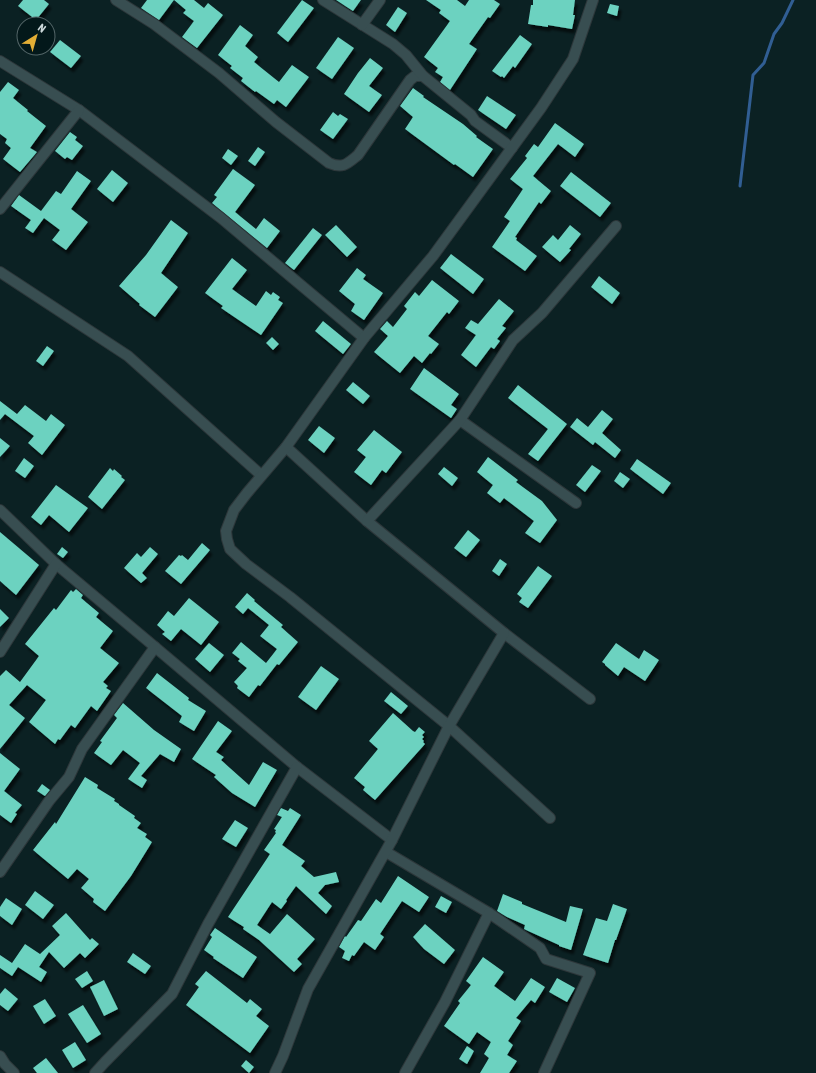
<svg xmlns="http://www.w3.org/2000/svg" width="816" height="1073" font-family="'Asap Condensed',sans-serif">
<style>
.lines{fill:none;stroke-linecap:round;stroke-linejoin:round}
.stream{stroke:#315e93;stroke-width:3}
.building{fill:#6cd2c0;filter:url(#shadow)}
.street-casing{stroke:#2d373a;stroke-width:12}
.street{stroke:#384e51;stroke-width:10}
</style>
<defs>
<filter id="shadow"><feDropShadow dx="2.5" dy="4.5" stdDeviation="1" flood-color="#0009"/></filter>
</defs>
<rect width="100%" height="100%" fill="#0b2123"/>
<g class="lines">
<polyline class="stream" points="740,186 753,75 764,63 774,34 782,23 793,0"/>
</g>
<g class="building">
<polygon points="23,0 44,0 49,4 36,20 18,6"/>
<polygon points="147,0 194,0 204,8 208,3 223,15 197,48 182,37 194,21 183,13 186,10 174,0 159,20 141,8"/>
<polygon points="302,0 314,8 288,42 277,33"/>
<polygon points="336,0 361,0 353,11"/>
<polygon points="426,0 457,0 465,6 469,0 494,0 500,4 490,18 488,17 469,44 477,49 450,90 440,82 443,77 435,72 438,68 424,57 450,21 439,13 441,10"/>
<polygon points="533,0 575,0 573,15 575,15 572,29 548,25 548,27 528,24 531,5 533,5"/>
<polygon points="610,4 619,6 617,16 607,13"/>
<polygon points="398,7 407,13 395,32 386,25"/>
<polygon points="240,25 253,35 245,46 258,57 254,62 279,82 292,65 309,77 286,107 277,100 274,104 256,91 255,92 241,81 243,78 230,68 232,66 218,55"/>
<polygon points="520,35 532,44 515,68 513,66 504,78 502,76 501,77 492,71"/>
<polygon points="338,37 354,48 332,79 316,68"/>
<polygon points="60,40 81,56 71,68 50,52"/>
<polygon points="370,58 383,68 369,86 382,95 369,112 344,94 358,73"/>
<polygon points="8,82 19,90 13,98 28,110 27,111 46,126 30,148 37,152 20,172 3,159 11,148 5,143 7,139 0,134 0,92"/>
<polygon points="413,88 424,96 423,97 463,124 477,136 476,137 493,149 473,177 455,164 454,165 405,129 413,117 400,106"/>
<polygon points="487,96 516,115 506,129 478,110"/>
<polygon points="333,112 338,116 340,114 348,119 333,139 320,130"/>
<polygon points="555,123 584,144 575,157 558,144 533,176 551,191 541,204 539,202 515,237 517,238 516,240 537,256 525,271 492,247 510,221 504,217 523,189 510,179 527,158 525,156 534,144 538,147"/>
<polygon points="70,132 77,137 75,140 83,146 72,160 67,157 65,159 55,151"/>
<polygon points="258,147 265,152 255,166 248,161"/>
<polygon points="228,149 238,156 231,165 222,158"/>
<polygon points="233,169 255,185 235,212 256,229 264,218 280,231 267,248 212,203 217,197 214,195"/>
<polygon points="112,170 128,183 113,202 97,189"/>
<polygon points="77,171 91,181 71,209 88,222 66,250 52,240 60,230 44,218 33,233 25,228 31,220 11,206 19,195 41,211 56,191 61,194"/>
<polygon points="571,172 611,203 600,217 560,186"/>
<polygon points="171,220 188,233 161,273 178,287 155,317 139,305 140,304 119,286 146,255"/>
<polygon points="336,225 357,247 347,257 325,235"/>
<polygon points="570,225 581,234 569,249 571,250 560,262 542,247 553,235 558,240"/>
<polygon points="313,228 322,235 294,270 285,263"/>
<polygon points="451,254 484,279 473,294 440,268"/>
<polygon points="232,258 247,270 232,289 256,306 266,291 271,295 273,292 280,297 278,300 283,303 261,335 221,308 223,306 205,293"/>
<polygon points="357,268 366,275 363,279 383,293 364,320 351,311 355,304 339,291"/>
<polygon points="599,276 620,293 612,304 591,287"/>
<polygon points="432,280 459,301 449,314 447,312 428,336 439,344 431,354 430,353 422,363 414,356 400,373 374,352 388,336 380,329 387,321 393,327 407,309 404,306 415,292 419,296"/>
<polygon points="499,299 514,311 502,326 506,328 497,339 500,341 494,349 491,347 476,367 461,355 476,335 465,328 471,320 478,324"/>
<polygon points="323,321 351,344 343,354 315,331"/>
<polygon points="272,337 279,344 273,350 266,343"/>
<polygon points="47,346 54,351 43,366 36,361"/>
<polygon points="424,368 459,394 451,405 457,409 451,418 410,389"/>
<polygon points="353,382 370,396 363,404 346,390"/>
<polygon points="518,385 567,424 538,461 528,454 548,429 508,398"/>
<polygon points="0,401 17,414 25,405 46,421 51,414 65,425 42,455 28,443 34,436 5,414 0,420"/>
<polygon points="602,410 613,419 602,433 621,450 615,458 595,442 593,445 570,427 577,418 588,427"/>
<polygon points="319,426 335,438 324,453 308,440"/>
<polygon points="374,430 402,452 386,473 382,470 371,485 354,472 366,457 357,450"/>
<polygon points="0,438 10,446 0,457"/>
<polygon points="488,457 518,480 516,482 542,501 557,520 540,543 525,533 534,521 504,498 500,503 487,493 493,485 477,472"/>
<polygon points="24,458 34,466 25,478 15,471"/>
<polygon points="637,459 671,483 663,494 630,469"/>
<polygon points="592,465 601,471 585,492 576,485"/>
<polygon points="444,467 458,478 452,486 438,474"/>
<polygon points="110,468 113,471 114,469 122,476 121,477 125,480 102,509 88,497"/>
<polygon points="620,472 630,479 623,488 614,481"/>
<polygon points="56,485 88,508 69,532 49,515 41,525 31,517"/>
<polygon points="468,530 480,540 466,557 454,548"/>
<polygon points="0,532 39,565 16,595 0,581"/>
<polygon points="202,543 210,550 181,584 165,571 179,555 181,556 182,555 188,560"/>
<polygon points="62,547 68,552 63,558 57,554"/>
<polygon points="150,547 158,554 142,573 147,578 141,583 124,568 137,553 141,557"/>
<polygon points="500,559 507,564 499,576 492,571"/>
<polygon points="538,566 552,576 528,608 519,602 522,598 517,594"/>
<polygon points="76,589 83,595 81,598 99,613 96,617 113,631 100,648 119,663 103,682 108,686 106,688 111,691 97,711 91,706 75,728 71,725 60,740 58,739 55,744 29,722 46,700 27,685 9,705 25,718 0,749 0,676 6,670 20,682 39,656 25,644 54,608 56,610 71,590 73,592"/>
<polygon points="247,593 255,600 254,601 283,625 281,627 298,642 279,665 277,664 260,686 258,685 249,697 237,688 238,686 234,682 247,668 238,661 240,659 232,653 241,642 266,663 277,649 260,636 269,625 248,608 243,614 235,607"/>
<polygon points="189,598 219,622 201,645 181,629 171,641 162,634 165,632 157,625 168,611 174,616"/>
<polygon points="0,609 9,618 0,627"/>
<polygon points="209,643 224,655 210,672 195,659"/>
<polygon points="616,643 639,659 644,650 659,660 645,681 624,667 618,676 605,665 605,664 602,662"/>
<polygon points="321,666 339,679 316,710 298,697"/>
<polygon points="157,673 189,698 188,700 206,711 194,731 179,722 182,716 146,688"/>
<polygon points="391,692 408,706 401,714 384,701"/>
<polygon points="123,703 154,730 181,749 174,762 160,754 141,776 147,780 142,788 128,779 140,763 123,750 111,765 94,753 102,742 100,741 117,718 114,715"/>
<polygon points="393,713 413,731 415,732 419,727 425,732 422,735 424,737 422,739 424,741 423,742 425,744 375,800 363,790 365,787 354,778 378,749 369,741"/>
<polygon points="218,721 232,731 216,752 224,757 221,760 249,785 263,762 277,770 255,807 232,793 214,777 216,775 192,759"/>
<polygon points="0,753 20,769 4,791 22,805 15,813 17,814 11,823 0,815"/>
<polygon points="85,777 98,785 97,788 115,799 114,801 119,804 119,805 135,816 134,818 141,823 137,828 147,834 145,837 152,842 131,876 105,911 93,902 94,899 81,888 89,879 77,869 68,879 33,850 55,822 56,824"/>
<polygon points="42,784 50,790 45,796 37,791"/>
<polygon points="281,808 288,811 290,808 301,815 282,845 305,861 301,866 314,877 336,872 339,882 325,885 318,893 332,906 326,914 296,886 286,900 287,901 281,909 272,902 257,925 270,934 287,914 315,939 297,959 302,964 294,972 259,940 243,929 244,927 228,917 270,854 264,850 276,833 275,832 276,830 274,829 282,817 277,815"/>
<polygon points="235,820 248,828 236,847 222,839"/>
<polygon points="398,876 429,897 419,912 402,901 380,934 384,937 375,950 364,942 354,956 352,955 349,961 342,958 345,951 339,947 345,936 346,937 358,920 361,921 376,899 381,903"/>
<polygon points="35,891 54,905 43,919 25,905"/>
<polygon points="503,894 522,902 522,904 566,922 570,906 583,909 571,950 559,946 559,945 526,930 524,929 525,925 507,917 497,911"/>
<polygon points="441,896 452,902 446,913 435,907"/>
<polygon points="6,898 22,909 12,925 0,916 0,907"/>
<polygon points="613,904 627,909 616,940 615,940 608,963 583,955 596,918 607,921"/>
<polygon points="66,913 90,940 92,938 99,944 85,958 80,953 64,968 49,952 39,967 47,972 41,982 18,967 12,976 0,968 0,955 12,963 25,944 40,954 60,935 52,926"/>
<polygon points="425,924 455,950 444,964 424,949 413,937"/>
<polygon points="215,928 257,957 243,978 213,958 214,957 204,950 212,937 210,935"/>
<polygon points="133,953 151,966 145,974 127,962"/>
<polygon points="483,957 504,972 494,986 515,1001 531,978 545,987 535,1003 531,1000 516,1018 521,1021 508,1041 513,1045 507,1055 517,1061 509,1073 480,1073 489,1058 484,1054 491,1042 477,1032 469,1044 444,1026 460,1003 458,1001 471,985 466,981"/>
<polygon points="87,971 93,981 82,988 75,979"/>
<polygon points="206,971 247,1003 250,999 262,1009 256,1016 269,1026 250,1053 186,1005 199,987 195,984"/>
<polygon points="557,978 575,988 567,1002 549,992"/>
<polygon points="104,980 118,1009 104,1016 90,987"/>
<polygon points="5,988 18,999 8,1011 0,1005 0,994"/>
<polygon points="45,999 56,1016 44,1024 33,1006"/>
<polygon points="83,1005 101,1034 87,1043 68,1014"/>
<polygon points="75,1042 86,1060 73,1068 62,1050"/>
<polygon points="467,1046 474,1051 467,1064 459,1059"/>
<polygon points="46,1058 58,1073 37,1073 33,1068"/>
<polygon points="246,1060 254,1067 249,1073 241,1066"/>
</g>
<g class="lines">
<defs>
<g id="street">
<path d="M116,0L154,24L219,73L276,122L329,163C343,169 347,164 358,155L410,80L415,76H423"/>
<polyline points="323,0 393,44 406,55 423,76 471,115 475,121 512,148"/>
<polyline points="362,25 380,0"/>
<polyline points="0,61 79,110 221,218 364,338"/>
<polyline points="0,209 79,110"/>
<polyline points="0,272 128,356 261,475"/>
<polyline points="460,420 576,503"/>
<polyline points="286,447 367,521 504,633 590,699"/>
<polyline points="0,510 56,564 155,647 297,767 392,840"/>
<polyline points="367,521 460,420 513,340 542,313 616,226"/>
<polyline points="0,652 56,564"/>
<polyline points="550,818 449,726 290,597 246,564 230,549 227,539 226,531 234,510 247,493 286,447 364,338 433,256 541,108 573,59 593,0"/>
<polyline points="386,852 489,913 540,948 546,959 590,973 544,1073"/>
<polyline points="0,872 49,801 69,777 82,749 155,647"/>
<polyline points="0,1056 5,1064 14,1073"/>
<polyline points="95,1073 105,1062 172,994 208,924 297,767"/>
<polyline points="275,1073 283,1056 308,989 392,840 449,726 504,633"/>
<polyline points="405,1073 445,1002 489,913"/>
</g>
</defs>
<use href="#street" class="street-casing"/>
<use href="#street" class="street"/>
</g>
<g transform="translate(36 36) rotate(37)"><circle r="19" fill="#03181a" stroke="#536567"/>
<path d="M0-3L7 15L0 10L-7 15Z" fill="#e3ae35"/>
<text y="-6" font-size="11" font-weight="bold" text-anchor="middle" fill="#ccd8da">N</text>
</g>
</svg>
